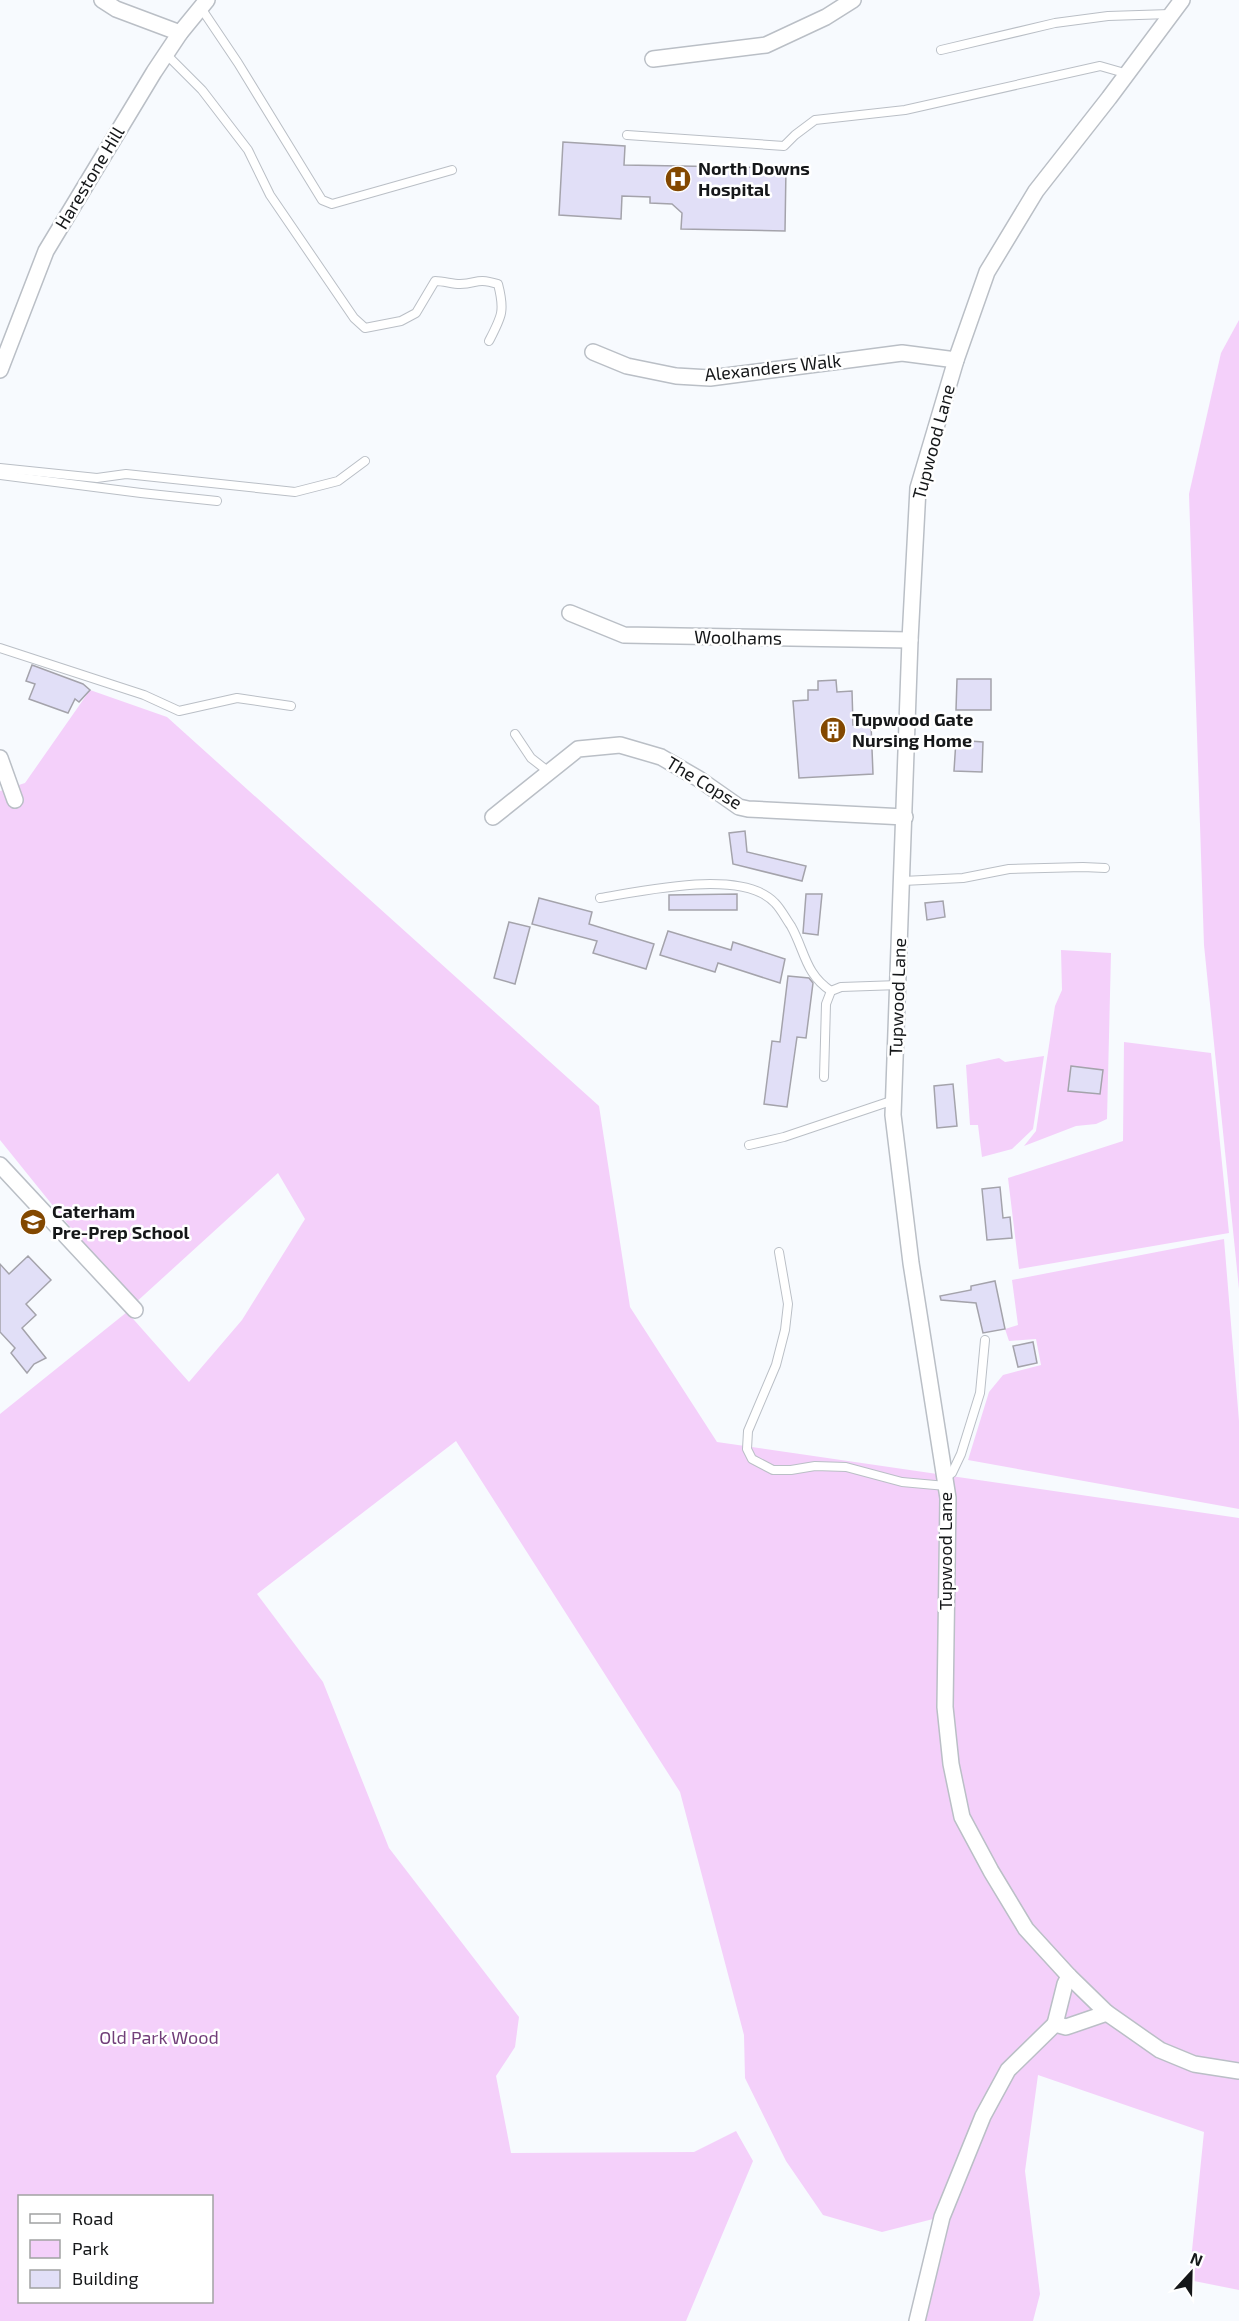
<svg xmlns="http://www.w3.org/2000/svg" width="1239" height="2321" font-family="'Exo 2',sans-serif">
<style>
.green{fill:#f4d0fa;fill-rule:evenodd}
.building{fill:#e1dff7;stroke:#a4a3ab;stroke-width:1.5}
.lines{fill:none;stroke-linecap:round;stroke-linejoin:round}
.service-casing{stroke:#babfc6;stroke-width:10}
.minor-casing{stroke:#babfc6;stroke-width:18}
.service{stroke:#fff;stroke-width:8}
.minor{stroke:#fff;stroke-width:15}
.labels{text-anchor:middle;stroke-width:5;stroke-linejoin:round;paint-order:stroke}
.poi-label{font-size:18px;font-weight:bold;fill:#151719;stroke:#fff;text-anchor:start}
.street-label{font-size:18px;fill:#151719;stroke:#fff}
.park-label{font-size:18px;fill:#713e79;stroke:#fff}
</style>
<rect width="100%" height="100%" fill="#f7fafe"/>
<g class="green">
<polygon points="1239,320 1239,1289 1204,945 1189,494 1221,353"/>
<path d="M90,690L167,717L599,1106L630,1307L717,1442L1239,1518V2290L1189,2280L1204,2132L1038,2075L1025,2171L1040,2294L1033,2321H917L941,2217L882,2232L823,2215L786,2161L745,2078L744,2035L680,1792L456,1441L257,1594L323,1682L389,1848L519,2017L515,2047L496,2076L511,2153L694,2152L736,2131L753,2161L686,2321H0V1414L127,1312L189,1382L242,1320L305,1219L278,1173L133,1305L0,1140V791L25,783ZM20,2196H212V2302H20Z"/>
<path d="M1061,950L1111,953L1107,1119L1096,1124L1076,1126L1024,1146L1036,1131L1055,1006L1062,990ZM1071,1067L1102,1070L1100,1094L1068,1091Z"/>
<polygon points="1124,1042 1211,1053 1229,1233 1019,1269 1008,1178 1123,1141"/>
<polygon points="1044,1056 1033,1129 1012,1149 982,1157 978,1125 970,1125 966,1065 999,1058 1005,1062"/>
<polygon points="1224,1239 1239,1421 1239,1509 968,1460 989,1392 1003,1375 1041,1365 1036,1339 1009,1341 1005,1329 1018,1325 1012,1280"/>
</g>
<g class="building">
<polygon points="563,142 625,146 624,165 786,168 785,231 681,229 682,213 672,204 650,203 650,197 622,196 621,219 559,215"/>
<polygon points="32,665 83,684 90,690 79,702 75,699 68,713 29,699 35,684 26,681"/>
<polygon points="957,679 991,679 991,710 956,710"/>
<polygon points="836,680 837,692 852,691 853,725 871,724 873,774 799,778 793,701 808,700 808,690 818,690 818,681"/>
<polygon points="956,740 983,742 982,772 954,771"/>
<polygon points="745,831 747,852 806,866 802,881 733,864 729,833"/>
<polygon points="737,894 737,910 669,910 669,895"/>
<polygon points="806,894 822,894 818,935 803,933"/>
<polygon points="539,898 592,912 589,924 654,944 646,969 593,953 597,941 532,924"/>
<polygon points="943,901 945,917 927,920 925,903"/>
<polygon points="509,922 530,927 515,984 494,978"/>
<polygon points="668,931 731,950 733,942 785,959 780,983 718,963 715,972 660,955"/>
<polygon points="788,976 809,978 813,983 806,1038 797,1037 787,1107 764,1104 772,1041 780,1042"/>
<polygon points="1071,1066 1103,1070 1100,1094 1068,1091"/>
<polygon points="953,1084 957,1126 937,1128 934,1086"/>
<polygon points="1000,1187 1003,1218 1010,1217 1012,1238 987,1240 982,1189"/>
<polygon points="28,1256 51,1280 26,1304 36,1315 22,1328 46,1358 34,1364 27,1373 11,1353 15,1348 0,1332 0,1264 9,1274"/>
<polygon points="995,1281 1005,1329 983,1333 976,1303 941,1300 940,1296 971,1290 971,1286"/>
<polygon points="1033,1342 1037,1363 1018,1367 1013,1346"/>
</g>
<g class="lines">
<defs>
<g id="service">
<polyline points="201,8 238,63 322,200 332,204 452,170"/>
<polyline points="941,50 1055,23 1108,16 1170,14"/>
<path d="M166,54L202,90L248,150L270,195L354,318L365,328L401,321L416,313L435,281C444,281 452,284 460,284C478,284 475,277 498,284C505,311 502,316 489,341"/>
<polyline points="627,135 784,146 795,135 815,120 905,110 1100,66 1128,74"/>
<polyline points="0,468 97,478 126,474 295,492 338,481 365,461"/>
<polyline points="0,475 141,493 217,501"/>
<polyline points="0,648 144,695 179,711 237,698 291,706"/>
<polyline points="515,734 531,758 549,772"/>
<polyline points="903,881 963,878 1009,869 1083,867 1105,868"/>
<path d="M600,898C643,891 743,868 775,903C781,909 786,919 791,926C805,951 805,974 831,991"/>
<polyline points="824,1077 826,1004 831,991 841,987 899,985"/>
<polyline points="749,1145 784,1137 894,1100"/>
<polyline points="779,1252 788,1304 785,1330 776,1365 748,1431 747,1449 752,1459 773,1470 791,1470 815,1466 846,1467 902,1482 946,1486"/>
<polyline points="945,1478 952,1473 961,1454 980,1393 985,1340"/>
</g>
<g id="minor">
<polyline points="102,0 116,9 180,33"/>
<polyline points="653,59 766,45 826,17 853,0"/>
<polyline points="593,352 627,366 676,376 710,378 902,353 956,360"/>
<polyline points="0,370 46,251 154,72 180,33 207,0"/>
<polyline points="570,613 624,635 910,640"/>
<polyline points="0,758 15,800"/>
<polyline points="493,817 578,749 620,745 661,757 699,779 739,807 748,809 905,817"/>
<polyline points="0,1165 135,1310"/>
<polyline points="1107,2013 1069,1976 1026,1929 991,1871 962,1817 951,1764 945,1707 948,1498 911,1263 893,1115 910,640 918,488 956,360 987,272 1036,191 1109,98 1182,0"/>
<polyline points="1055,2024 1066,2027 1107,2013 1160,2050 1194,2064 1239,2071"/>
<polyline points="1055,2024 1065,1984 1069,1976"/>
<polyline points="917,2321 942,2217 983,2116 1008,2070 1055,2024"/>
</g>
</defs>
<use href="#service" class="service-casing"/>
<use href="#minor" class="minor-casing"/>
<use href="#service" class="service"/>
<use href="#minor" class="minor"/>
</g>
<defs>
<symbol id="hospital-disc" viewBox="-11 -11 22 22"><circle r="9.5" fill="#834800" stroke="#fff"/><path d="M-5-5h3v3.5h4V-5h3V5h-3V1.5h-4V5h-3Z" fill="#fff"/></symbol>
<symbol id="building-disc" viewBox="-11 -11 22 22"><circle r="9.5" fill="#834800" stroke="#fff"/><path d="M-4-6H4V6H1V3H-1V6H-4ZM-2.5-4.3h1.7v1.8h-1.7ZM.8-4.3h1.7v1.8H.8ZM-2.5-1h1.7V.8h-1.7ZM.8-1h1.7V.8H.8Z" fill="#fff"/></symbol>
<symbol id="school-disc" viewBox="-11 -11 22 22"><circle r="9.5" fill="#834800" stroke="#fff"/><path d="M0-5L7-2L0 1L-7-2ZM-4 1L0 2.5L4 1V4Q0 6-4 4Z" fill="#fff"/></symbol>
</defs>
<g fill-rule="evenodd">
<use href="#hospital-disc" x="663" y="164" width="30" height="30"/>
<use href="#building-disc" x="818" y="715" width="30" height="30"/>
<use href="#school-disc" x="18" y="1207" width="30" height="30"/>
</g>
<g class="labels">
<g class="poi-label">
<text x="698" y="175">North Downs<tspan x="698" dy="21">Hospital</tspan></text>
<text x="852" y="726">Tupwood Gate<tspan x="852" dy="21">Nursing Home</tspan></text>
<text x="52" y="1218">Caterham<tspan x="52" dy="21">Pre-Prep School</tspan></text>
</g>
<g class="street-label">
<text transform="translate(90 178) rotate(-59)" y="6">Harestone Hill</text>
<text transform="translate(773 368) rotate(-6)" y="6">Alexanders Walk</text>
<text transform="translate(934 442) rotate(-75)" y="6">Tupwood Lane</text>
<text transform="translate(738 638) rotate(1)" y="6">Woolhams</text>
<text transform="translate(704 783) rotate(31)" y="6">The Copse</text>
<text transform="translate(898 997) rotate(-88)" y="6">Tupwood Lane</text>
<text transform="translate(946 1551) rotate(-90)" y="6">Tupwood Lane</text>
</g>
<g class="park-label">
<text x="159" y="2044">Old Park Wood</text>
</g>
</g>
<rect x="18" y="2195" width="195" height="108" fill="#ffffff" stroke="#a1a2a3" stroke-width="1.5"/>
<rect x="30" y="2214" width="30" height="9" fill="#ffffff" stroke="#a1a2a3" stroke-width="1.5"/>
<text x="72" y="2225" font-size="18" fill="#151719">Road</text>
<rect x="30" y="2240" width="30" height="18" fill="#f4d0fa" stroke="#a1a2a3" stroke-width="1.5"/>
<text x="72" y="2255" font-size="18" fill="#151719">Park</text>
<rect x="30" y="2270" width="30" height="18" fill="#e1dff7" stroke="#a1a2a3" stroke-width="1.5"/>
<text x="72" y="2285" font-size="18" fill="#151719">Building</text>
<g transform="translate(1191 2273) rotate(22)" stroke="#ffffff" stroke-width="4.5" paint-order="stroke">
<path d="M0-4.5L10 22L0 15L-10 22Z" fill="#151719"/>
<text y="-9" font-size="16" font-weight="bold" text-anchor="middle" fill="#151719">N</text>
</g>
</svg>
